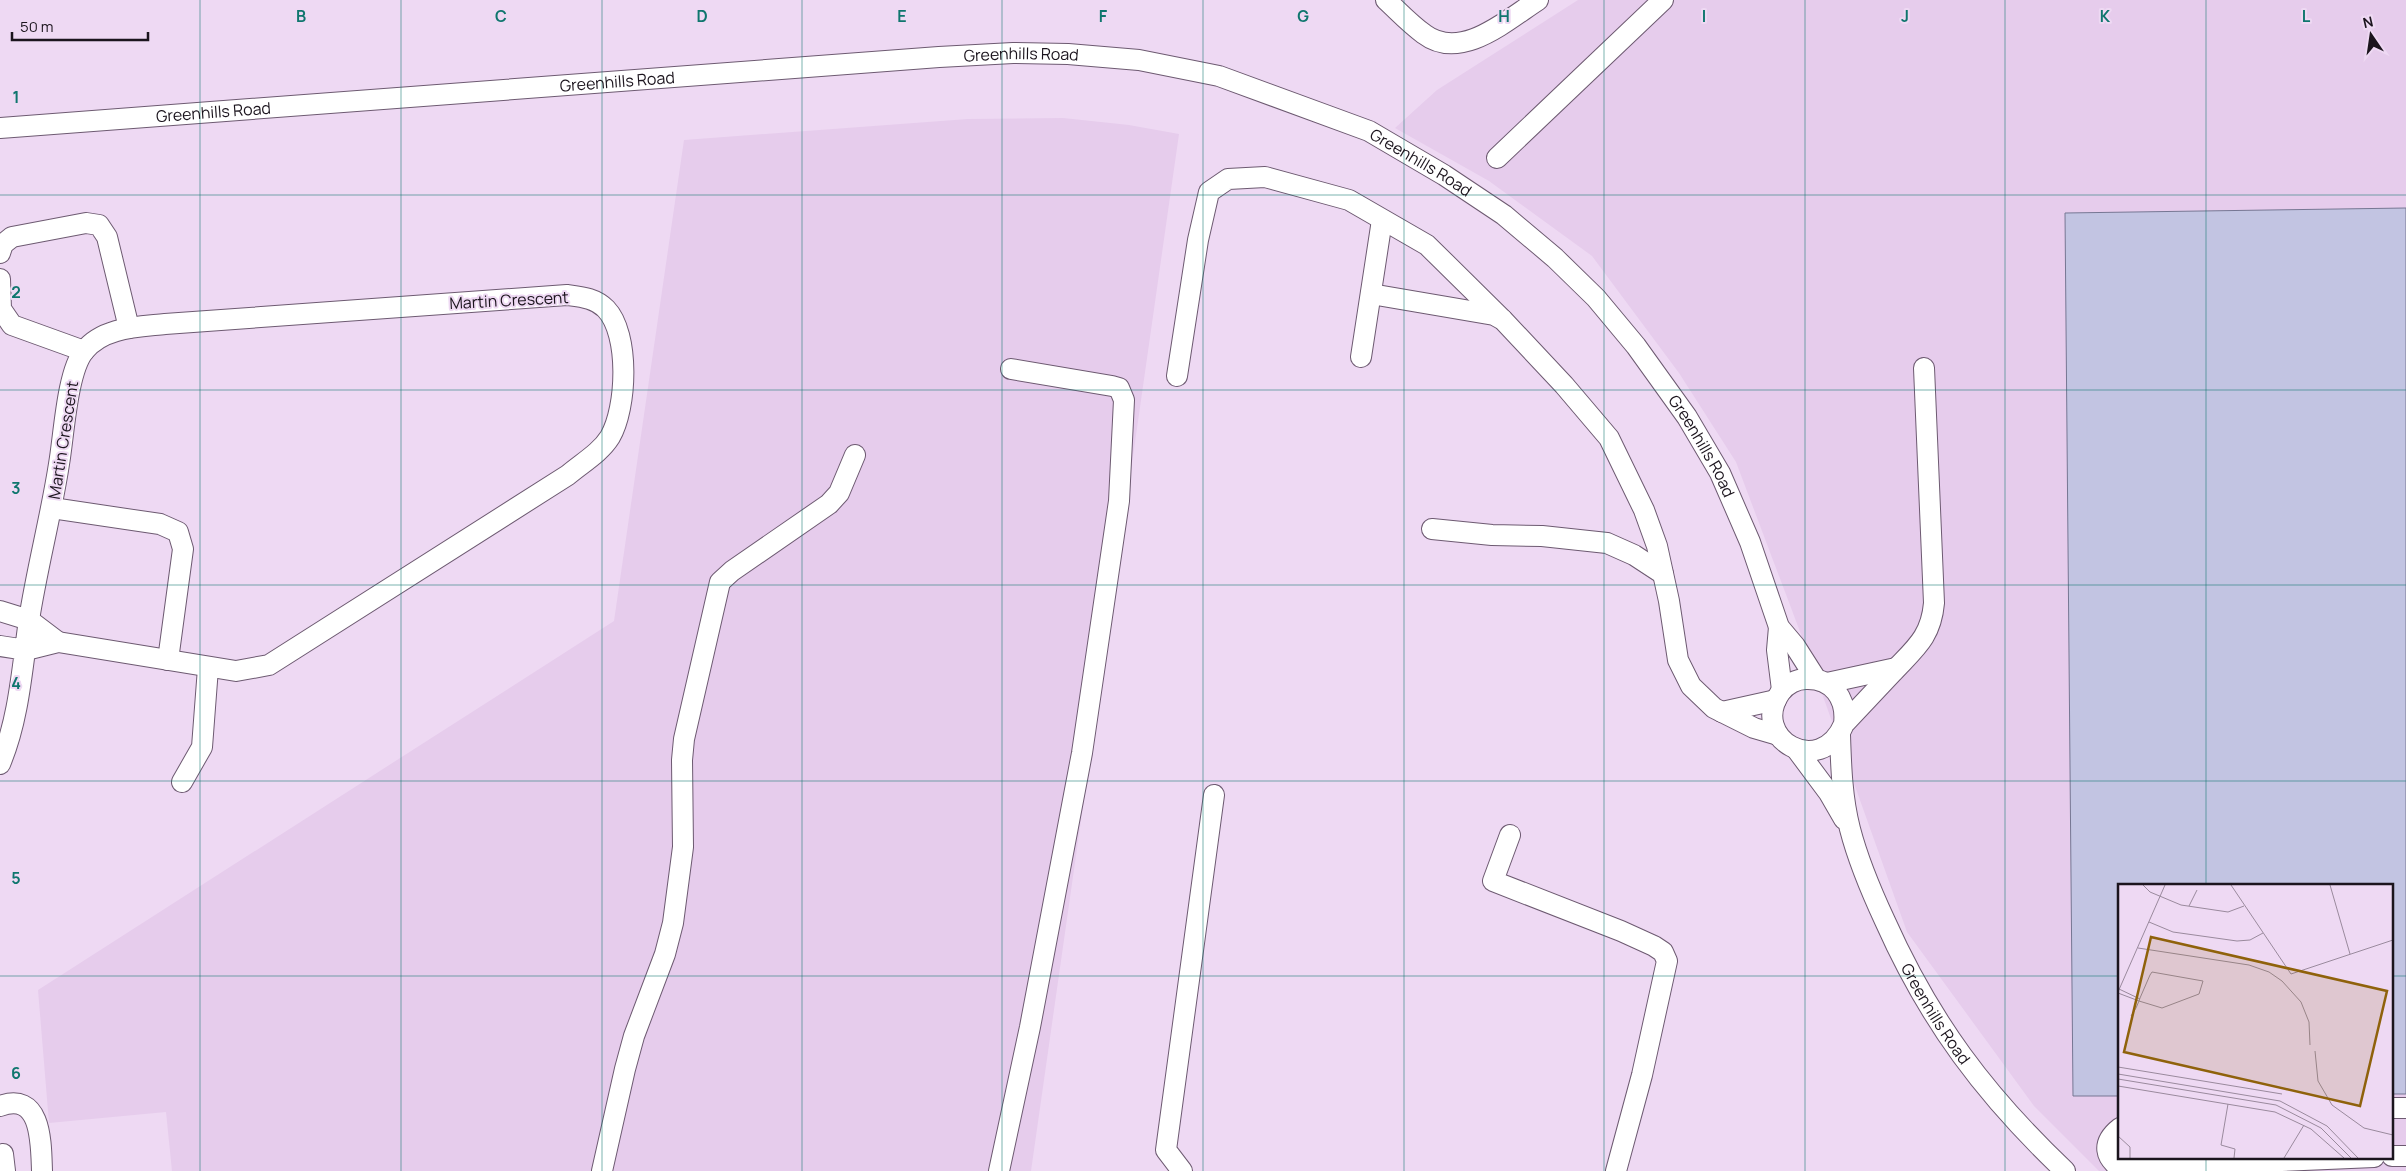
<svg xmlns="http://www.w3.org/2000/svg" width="2406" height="1171" font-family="Manrope,sans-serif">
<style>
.built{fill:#e6ccec;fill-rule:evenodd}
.building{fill:#c2c4e2;stroke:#767793}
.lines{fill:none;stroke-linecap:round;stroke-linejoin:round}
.minor-casing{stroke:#6d5a71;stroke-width:22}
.minor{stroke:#fff;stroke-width:20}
.grid{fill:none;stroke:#0f766e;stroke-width:1;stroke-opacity:0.55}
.labels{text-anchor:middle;stroke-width:4;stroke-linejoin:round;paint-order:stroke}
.street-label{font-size:16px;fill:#1b141d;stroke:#eed9f3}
.inset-road{fill:none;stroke:#9a8a9d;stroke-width:1}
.view{fill:#8f620b;fill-opacity:0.15;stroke:#8f620b;stroke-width:2.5}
.inset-edge{fill:none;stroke:#1b141d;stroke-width:2.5}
.grid-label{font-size:16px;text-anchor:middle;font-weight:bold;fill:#0f766e;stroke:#eed9f3;stroke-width:4;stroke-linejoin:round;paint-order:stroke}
</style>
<rect width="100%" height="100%" fill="#eed9f3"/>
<g class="built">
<path d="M1578,0H2406V1171H2099L2034,1106L1907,932L1799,629L1736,462L1679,373L1592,256L1489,181L1395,128L1437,90ZM2120,885H2392V1157H2120Z"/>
<polygon points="1063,118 1129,125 1179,134 1031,1171 172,1171 166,1112 49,1123 38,990 614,621 684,140 968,119"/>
</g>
<polygon class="building" points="2406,208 2406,1094 2392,1094 2392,885 2120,885 2120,1096 2073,1096 2065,213"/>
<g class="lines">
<defs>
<g id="minor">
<path d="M1386,0C1398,11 1410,24 1424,34C1461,62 1507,20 1538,0"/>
<path id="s1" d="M0,128L939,57L1013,53L1068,54L1139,60L1219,76L1369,131L1444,175L1504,215L1555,258L1596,298L1636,346L1687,417L1720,473L1750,542L1779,627L1795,646L1816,679"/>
<polyline points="1497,158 1663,0"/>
<polyline points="0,253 3,244 12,237 86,223 99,225 107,237 129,328"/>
<polyline points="0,279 1,309 12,325 84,351"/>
<polyline points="1371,294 1494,315 1503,320 1564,385 1609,438 1644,510 1657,546 1669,601 1678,660 1691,686 1714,708 1754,728 1778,735"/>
<polyline points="1361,357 1382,220"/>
<polyline points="1177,376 1198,240 1209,192 1228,179 1265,177 1349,200 1427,245 1502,319"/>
<polyline points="52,508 160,524 178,532 183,549 168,660"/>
<polyline points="1432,529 1492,535 1542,536 1607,543 1634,555 1663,574"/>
<polyline points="0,611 29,620 58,642"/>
<polyline points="1779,627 1777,650 1782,690"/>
<path d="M0,646L26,650L58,642L236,671L269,665L568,475C582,463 600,453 610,437C627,408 630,334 606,309C595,298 582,297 567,295L165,324C138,327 103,327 84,351C67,372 64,435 59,464C51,516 37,568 29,620C22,669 19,719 0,764"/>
<polyline points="1827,683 1896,668"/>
<polyline points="1722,712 1776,700"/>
<path d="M1844,724C1847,699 1833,678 1806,679C1797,679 1786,684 1780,693C1749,738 1820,780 1844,724C1860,707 1876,690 1892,673C1914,649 1931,638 1934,603L1924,368"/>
<path id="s2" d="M1840,735C1841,766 1842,798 1850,829C1858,860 1871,891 1885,921C1930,1022 1985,1095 2065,1171"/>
<polyline points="1797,750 1829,793 1844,819"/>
<polyline points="182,782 202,747 208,668"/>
<polyline points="1510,835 1493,881 1621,931 1654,946 1663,952 1667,961 1642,1075 1616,1171"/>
<path d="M0,1106C42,1091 41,1143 42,1171"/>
<polyline points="2392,1108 2406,1108"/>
<path d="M2120,1128C2101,1143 2104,1158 2124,1171"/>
<polyline points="3,1154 5,1171"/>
<polyline points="2392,1156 2406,1156"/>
<polyline points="2120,1168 2374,1157"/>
<polyline points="602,1171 625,1069 634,1036 665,954 673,923 683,847 682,760 684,739 720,582 732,571 829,504 839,493 855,455"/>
<polyline points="999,1171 1030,1027 1082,753 1119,501 1124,400 1119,388 1112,386 1011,369"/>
<polyline points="1182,1171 1166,1150 1214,795"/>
</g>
</defs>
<use href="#minor" class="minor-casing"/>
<use href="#minor" class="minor"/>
</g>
<path class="grid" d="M200,0V1171M401,0V1171M602,0V1171M802,0V1171M1002,0V1171M1203,0V1171M1404,0V1171M1604,0V1171M1805,0V1171M2005,0V1171M2206,0V885M0,195H2406M0,390H2406M0,585H2406M0,781H2406M0,976H2120M2392,976H2406M2206,1157V1171"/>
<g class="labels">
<g class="street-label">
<text dy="6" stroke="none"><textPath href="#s1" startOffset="1024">Greenhills Road</textPath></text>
<text dy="6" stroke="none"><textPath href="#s1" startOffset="619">Greenhills Road</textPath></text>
<text dy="6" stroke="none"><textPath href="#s1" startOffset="214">Greenhills Road</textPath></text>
<text dy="6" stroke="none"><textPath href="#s1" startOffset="1444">Greenhills Road</textPath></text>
<text transform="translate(509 300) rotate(-3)" y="6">Martin Crescent</text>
<text transform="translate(63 440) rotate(-81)" y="6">Martin Crescent</text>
<text dy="6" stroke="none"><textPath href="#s1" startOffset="1849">Greenhills Road</textPath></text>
<text dy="6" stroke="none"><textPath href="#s2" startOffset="299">Greenhills Road</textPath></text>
</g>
</g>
<g transform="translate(2118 884)">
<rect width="275" height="275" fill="#eed9f3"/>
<path class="inset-road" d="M25,1L32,8L63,21L110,28L126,22M113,1L173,90L275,56M212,1L232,70M71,22L79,6M31,38L55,48L119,57L132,56L145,49M20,64L131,81L151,88L164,97L183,118L191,138L192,161M1,105L22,115M0,108L47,1M0,109L21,117L44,124L81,110L85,97L34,88L32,91L22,114L21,117L18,124L13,132M197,167L200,197L214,221L246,244L275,251M0,183L164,210M0,190L162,217L209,242L240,274M0,195L158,221L203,244L233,274M0,202L157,228L193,245L226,274M110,220L103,261L117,265L116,274M0,252L12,263V274M166,274L186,241"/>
<path class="view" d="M33,53L269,107L242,222L6,168Z"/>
<rect width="275" height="275" class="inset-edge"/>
</g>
<g class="grid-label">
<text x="301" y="22">B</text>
<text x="501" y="22">C</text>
<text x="702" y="22">D</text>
<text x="902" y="22">E</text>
<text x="1103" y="22">F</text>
<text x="1303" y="22">G</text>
<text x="1504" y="22">H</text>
<text x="1704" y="22">I</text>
<text x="1905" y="22">J</text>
<text x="2105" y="22">K</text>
<text x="2306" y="22">L</text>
<text x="16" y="103">1</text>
<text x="16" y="298">2</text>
<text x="16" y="494">3</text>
<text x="16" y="689">4</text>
<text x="16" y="884">5</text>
<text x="16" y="1079">6</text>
</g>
<g transform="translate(2371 35) rotate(347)" stroke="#eed9f3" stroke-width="4" paint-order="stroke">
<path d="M0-4L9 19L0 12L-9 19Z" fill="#1b141d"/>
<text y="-8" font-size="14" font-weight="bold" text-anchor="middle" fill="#1b141d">N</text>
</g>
<path d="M12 32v8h136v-8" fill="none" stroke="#1b141d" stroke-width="2.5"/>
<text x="20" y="32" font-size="15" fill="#1b141d" stroke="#eed9f3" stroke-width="4" paint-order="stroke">50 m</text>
</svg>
